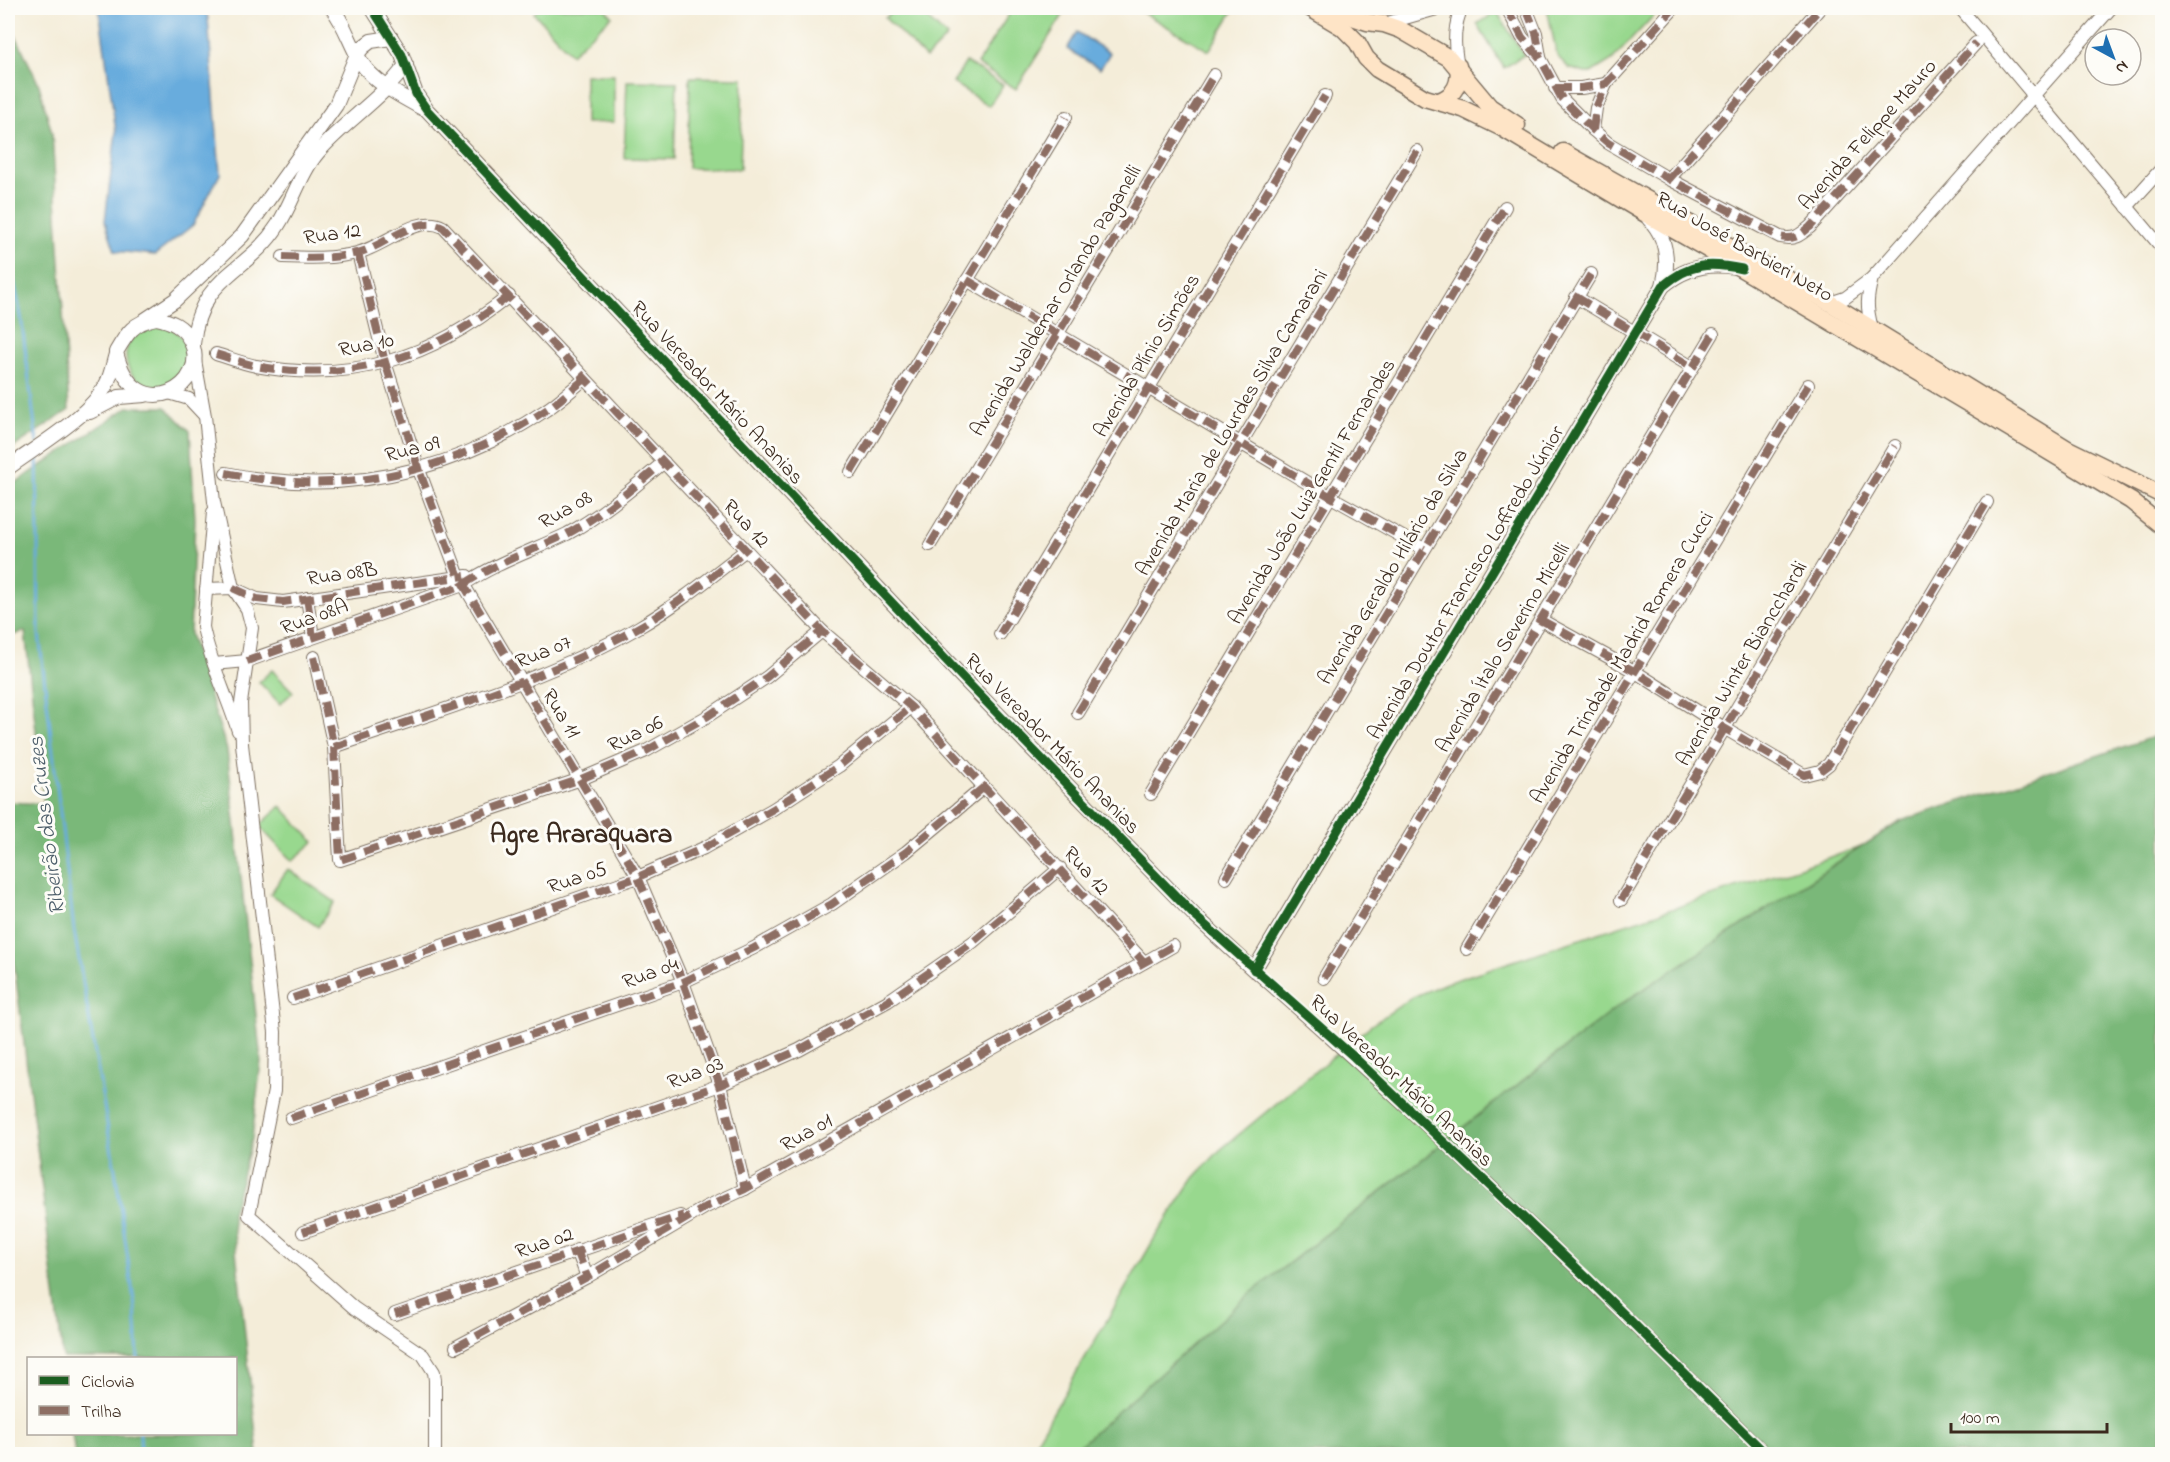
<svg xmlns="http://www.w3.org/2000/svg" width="2170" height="1462" font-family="'Indie Flower',sans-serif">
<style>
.green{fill:#98d88e;stroke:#6a8156;stroke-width:1.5}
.forest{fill:#7ab879;stroke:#5a714c;stroke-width:1.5}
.water{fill:#68acdd;stroke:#526b7e;stroke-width:1.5}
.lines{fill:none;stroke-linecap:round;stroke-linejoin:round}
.stream{stroke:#68acdd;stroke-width:3}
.minor-casing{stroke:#7c6e5f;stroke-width:14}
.tertiary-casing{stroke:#7c6e5f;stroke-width:16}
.secondary-casing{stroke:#7c6e5f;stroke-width:19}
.minor{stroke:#fff;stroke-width:12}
.tertiary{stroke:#fff;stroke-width:14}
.secondary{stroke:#fee4c6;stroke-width:16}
.quiet{stroke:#8d6e63;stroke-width:8;stroke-dasharray:15 8;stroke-linecap:butt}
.cycleway-casing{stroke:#fdfcf7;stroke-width:13}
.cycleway{stroke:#1b5e20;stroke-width:9}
.labels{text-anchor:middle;stroke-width:6;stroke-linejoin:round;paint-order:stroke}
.street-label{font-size:21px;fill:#3b2a1e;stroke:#fdfcf7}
.water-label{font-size:22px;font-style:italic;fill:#4d5e6a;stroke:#fdfcf7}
.district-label{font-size:27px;font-weight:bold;fill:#3b2a1e;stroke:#fdfcf7}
</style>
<rect width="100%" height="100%" fill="#fdfcf7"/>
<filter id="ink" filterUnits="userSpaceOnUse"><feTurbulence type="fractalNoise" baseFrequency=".0167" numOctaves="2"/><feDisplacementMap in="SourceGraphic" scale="12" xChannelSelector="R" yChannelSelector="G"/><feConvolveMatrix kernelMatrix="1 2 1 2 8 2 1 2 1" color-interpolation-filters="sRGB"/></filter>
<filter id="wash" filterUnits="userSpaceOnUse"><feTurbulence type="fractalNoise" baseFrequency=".008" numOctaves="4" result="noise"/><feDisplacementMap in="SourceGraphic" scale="24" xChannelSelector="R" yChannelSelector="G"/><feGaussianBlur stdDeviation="1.35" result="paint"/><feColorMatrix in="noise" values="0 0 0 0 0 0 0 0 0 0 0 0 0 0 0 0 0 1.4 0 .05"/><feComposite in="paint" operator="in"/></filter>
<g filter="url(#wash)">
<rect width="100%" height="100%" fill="#f4edd9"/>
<g class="green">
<polygon points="540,8 604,8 612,16 571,54 534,13"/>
<polygon points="896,8 916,8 947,37 926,58 885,18"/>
<polygon points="1013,8 1059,8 1065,12 1016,89 977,64"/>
<polygon points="1135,8 1235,8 1209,51"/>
<polygon points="1547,8 1661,8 1612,60 1591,73 1585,73 1569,68 1557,56"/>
<polygon points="1497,12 1524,55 1504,68 1477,24"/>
<polygon points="966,62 1003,85 989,106 953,83"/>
<polygon points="585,75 614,75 614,122 585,123"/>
<polygon points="690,77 743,78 740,169 688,168"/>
<polygon points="627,81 677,82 674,159 624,158"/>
<circle cx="157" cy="356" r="31"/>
<polygon points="272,670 293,692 280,704 259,682"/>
<polygon points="281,806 314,842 292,861 259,826"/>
<polygon points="1861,847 1621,1004 1251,1293 1070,1454 1029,1454 1157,1234 1194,1178 1220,1150 1370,1026 1413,997 1446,983"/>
<polygon points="288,869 335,902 318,927 270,894"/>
</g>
<g class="forest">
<polygon points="8,24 18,40 39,85 52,133 69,410 8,451"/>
<polygon points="128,407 166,407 190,431 195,520 190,634 227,750 261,1061 252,1139 232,1214 258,1454 75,1454 72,1434 236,1434 236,1358 63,1358 8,914 8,802 44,804 25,631 8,637 8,488"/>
<polygon points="2162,734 2162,1454 1070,1454 1251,1293 1621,1004 1901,821"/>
</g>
<g class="water">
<polygon points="99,8 205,8 208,18 220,174 193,225 155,255 115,251 105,221 116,132"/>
<polygon points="1077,32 1110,53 1100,69 1067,49"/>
</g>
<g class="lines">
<g class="stream">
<polyline points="8,252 21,316 37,443"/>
<polyline points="37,452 39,634 74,930 115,1170 135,1308 138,1358"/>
<polyline points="140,1434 141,1454"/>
</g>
</g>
</g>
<g filter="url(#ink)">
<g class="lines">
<defs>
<g id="minor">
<path d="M1507,8L1522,37L1540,58L1562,99L1593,130L1608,143L1669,179L1780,237C1794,240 1799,236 1810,227L1976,43"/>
<polyline points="1526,8 1536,33 1540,57"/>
<polyline points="1960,8 2162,248"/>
<polyline points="1384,24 1440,8"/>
<path d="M1458,66C1454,47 1453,26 1462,8"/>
<polyline points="1555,88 1581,88 1606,84"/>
<polyline points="1593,130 1596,108 1606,84 1674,8"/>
<polyline points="1669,179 1820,8"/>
<polyline points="2127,207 2162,168"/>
<polyline points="358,253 385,362 419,470 459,577 638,877 683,982 720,1085 745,1189"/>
<path d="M283,257C308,258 333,259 357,253C384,247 418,213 443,227L822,631L911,707L1144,962"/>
<polyline points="967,280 1331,497 1424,549"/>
<polyline points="1576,297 1692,367"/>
<polyline points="1830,303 1845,298 1872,278 2111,8"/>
<path d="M1872,328C1866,307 1867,298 1872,278"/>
<path d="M216,354C229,358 242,363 256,366C353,384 433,357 509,296"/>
<polyline points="195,360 205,416 214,502 233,588 247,609 252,628 241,703 242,744 275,1032 274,1091 249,1215 354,1308 423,1355 434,1372 435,1380 435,1454"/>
<polyline points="169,393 189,399 204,415"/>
<polyline points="851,472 1066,117"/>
<path d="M226,473C241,476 256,479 272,480C368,491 466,464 546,410C560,401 572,389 585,379"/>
<path d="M213,512L203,627C210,662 227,696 238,731"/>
<polyline points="930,545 1214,75"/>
<polyline points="206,589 233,588 257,599 283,602 467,576"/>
<polyline points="307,598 313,637"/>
<polyline points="1541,620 1634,671 1724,728 1804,775 1820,771 1829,764 1987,502"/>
<polyline points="1000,634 1325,96"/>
<polyline points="314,657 334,747 340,860 581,779 646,751 708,716 767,677 822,631"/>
<path d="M214,664L247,661L463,585C495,563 532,551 567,534C602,515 633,488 664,462"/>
<polyline points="1078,713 1417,151"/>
<path d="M334,747C434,712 547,680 639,627C677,605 711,577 746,550"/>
<polyline points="1151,794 1505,207"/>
<polyline points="1226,878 1591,274"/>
<polyline points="1621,900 1895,446"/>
<polyline points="1467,949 1808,385"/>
<path d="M1254,970C1431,1125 1599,1289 1766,1454"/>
<polyline points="1324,978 1713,334"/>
<polyline points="293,998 638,877 704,848 773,809 839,766 911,707"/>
<polyline points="291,1118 683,982 754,948 832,904 906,852 984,787"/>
<polyline points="303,1232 720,1085 799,1050 888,1001 973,942 1060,868"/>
<polyline points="577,1250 587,1277"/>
<polyline points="395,1314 680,1216"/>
<polyline points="456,1347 587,1277 706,1207 745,1189 1173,946"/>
</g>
<g id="tertiary">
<path d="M332,8C345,24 350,44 361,62C374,83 401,96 422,108"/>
<path d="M372,8L402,55L416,94L427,110L963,678L1196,917L1254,970L1663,286C1684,268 1707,262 1734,267"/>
<path d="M1649,219C1667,237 1669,262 1663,286"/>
<path d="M156,318C171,321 183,326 190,340C214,385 134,431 116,352C127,333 134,322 156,318Z"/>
<polyline points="145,320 175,300 242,236 336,105 357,54 363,47 371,41 391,38"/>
<path d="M193,344C200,274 247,274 278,225C293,202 300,173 318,152C345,121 382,99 406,65"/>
<polyline points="90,412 119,397 145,395"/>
<path d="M8,468C36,447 90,416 106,385C111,376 113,364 116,354"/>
</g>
<g id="secondary">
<polyline points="1310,8 1342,27 1357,42 1366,58 1377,69 1425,98 1463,109 1502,128 1644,213 1742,269 2016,432 2131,501 2162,526"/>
<polyline points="1337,8 1355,18 1367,22 1384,24 1401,30 1449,58 1490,107 1517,125"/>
<path d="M1439,101C1455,95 1461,83 1458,66"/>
<polyline points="1563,152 1830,303 2068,449 2162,495"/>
</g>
</defs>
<use href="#minor" class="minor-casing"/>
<use href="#tertiary" class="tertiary-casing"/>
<use href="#secondary" class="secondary-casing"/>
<use href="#minor" class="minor"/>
<use href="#tertiary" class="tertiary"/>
<use href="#secondary" class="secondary"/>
<g class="quiet">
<path d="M1507,8L1522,37L1540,58L1562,99L1593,130L1608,143L1669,179L1780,237C1794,240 1799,236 1810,227L1976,43"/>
<polyline points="1526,8 1536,33 1540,55"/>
<polyline points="1555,88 1581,88 1606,84"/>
<polyline points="1593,130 1596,108 1606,84 1674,8"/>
<polyline points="1669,179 1820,8"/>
<polyline points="358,253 385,362 419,470 459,577 638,877 683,982 720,1085 745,1189"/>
<path d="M283,257C308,258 333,259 357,253C384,247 418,213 443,227L822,631L911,707L1144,962"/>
<polyline points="967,280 1331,497 1424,549"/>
<polyline points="1576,297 1692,367"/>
<path d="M216,354C229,358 242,363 256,366C353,384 433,357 509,296"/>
<polyline points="851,472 1066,117"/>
<path d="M226,473C241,476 256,479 272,480C368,491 466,464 546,410C560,401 572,389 585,379"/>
<polyline points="930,545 1214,75"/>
<polyline points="233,588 257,599 283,602 465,576"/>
<polyline points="307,598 313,637"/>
<polyline points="1541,620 1634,671 1724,728 1804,775 1820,771 1829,764 1987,502"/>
<polyline points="1000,634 1325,96"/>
<polyline points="314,657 334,747 340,860 581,779 646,751 708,716 767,677 822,631"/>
<path d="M247,661L463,585C495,563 532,551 567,534C602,515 633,488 664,462"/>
<polyline points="1078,713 1417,151"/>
<path d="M334,747C434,712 547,680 639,627C677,605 711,577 746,550"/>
<polyline points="1151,794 1505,207"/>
<polyline points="1226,878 1591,274"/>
<polyline points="1621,900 1895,446"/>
<polyline points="1467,949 1808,385"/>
<polyline points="1324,978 1713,334"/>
<polyline points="293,998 638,877 704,848 773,809 839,766 911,707"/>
<polyline points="291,1118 683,982 754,948 832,904 906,852 984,787"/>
<polyline points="303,1232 720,1085 799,1050 888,1001 973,942 1060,868"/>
<polyline points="577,1250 587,1277"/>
<polyline points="395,1314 684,1215"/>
<polyline points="456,1347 587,1277 706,1207 745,1189 1173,946"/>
</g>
<defs>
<g id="cycleway">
<polyline points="372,8 402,55 416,94 427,110 963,678 1196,917 1354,1057 1586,1277 1766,1454"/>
<path d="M1254,970L1663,286C1690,263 1709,262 1742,269"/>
</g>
</defs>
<use href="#cycleway" class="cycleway-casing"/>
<use href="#cycleway" class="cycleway"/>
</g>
</g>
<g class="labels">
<g class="street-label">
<text transform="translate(1867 134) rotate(-48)" y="7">Avenida Felippe Mauro</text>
<text transform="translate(332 233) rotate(-8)" y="7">Rua 12</text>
<text transform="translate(1745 246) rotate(30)" y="7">Rua José Barbieri Neto</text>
<text transform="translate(1055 300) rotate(-59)" y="7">Avenida Waldemar Orlando Paganelli</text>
<text transform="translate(366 344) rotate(-11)" y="7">Rua 10</text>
<text transform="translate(1146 355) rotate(-59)" y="7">Avenida Plínio Simões</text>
<text transform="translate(718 392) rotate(47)" y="7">Rua Vereador Mário Ananias</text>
<text transform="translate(1231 422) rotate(-59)" y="7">Avenida Maria de Lourdes Silva Camarani</text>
<text transform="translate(412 448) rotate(-14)" y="7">Rua 09</text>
<text transform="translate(1311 491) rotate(-59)" y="7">Avenida João Luiz Gentil Fernandes</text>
<text transform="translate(565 509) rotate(-30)" y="7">Rua 08</text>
<text transform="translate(747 523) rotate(47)" y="7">Rua 12</text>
<text transform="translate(1392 566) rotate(-59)" y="7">Avenida Geraldo Hilário da Silva</text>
<text transform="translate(342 573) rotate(-8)" y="7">Rua 08B</text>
<text transform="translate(1465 582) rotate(-59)" y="7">Avenida Doutor Francisco Loffredo Júnior</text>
<text transform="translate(314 616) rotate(-20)" y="7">Rua 08A</text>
<text transform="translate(1502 647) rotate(-59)" y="7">Avenida Ítalo Severino Micelli</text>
<text transform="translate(543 651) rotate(-22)" y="7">Rua 07</text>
<text transform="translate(1621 657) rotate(-59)" y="7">Avenida Trindade Madrid Romera Cucci</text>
<text transform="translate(1741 663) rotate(-59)" y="7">Avenida Winter Biancchardi</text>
<text transform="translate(562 713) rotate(58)" y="7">Rua 11</text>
<text transform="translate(635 733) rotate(-26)" y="7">Rua 06</text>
<text transform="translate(1053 743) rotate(46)" y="7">Rua Vereador Mário Ananias</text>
<text transform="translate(1087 870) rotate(48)" y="7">Rua 12</text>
<text transform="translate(577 877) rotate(-19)" y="7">Rua 05</text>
<text transform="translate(650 972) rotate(-20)" y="7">Rua 04</text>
<text transform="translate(695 1072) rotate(-21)" y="7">Rua 03</text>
<text transform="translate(1402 1080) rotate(43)" y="7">Rua Vereador Mário Ananias</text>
<text transform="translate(806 1132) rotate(-30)" y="7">Rua 01</text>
<text transform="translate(544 1242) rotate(-19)" y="7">Rua 02</text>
</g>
<g class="water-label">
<text transform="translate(45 826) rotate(-97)" y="8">Ribeirão das Cruzes</text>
</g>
<g class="district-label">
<text x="581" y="842">Agre Araraquara</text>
</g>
</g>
<rect width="2170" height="1462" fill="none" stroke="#fdfcf7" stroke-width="30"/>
<rect x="27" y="1357" width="210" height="78" fill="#fdfcf7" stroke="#afa8a0" stroke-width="1.5"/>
<rect x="39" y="1376" width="30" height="9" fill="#1b5e20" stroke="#afa8a0" stroke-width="1.5"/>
<text x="81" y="1387" font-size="18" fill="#3b2a1e">Ciclovia</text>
<rect x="39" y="1406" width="30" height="9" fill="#8d6e63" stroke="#afa8a0" stroke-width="1.5"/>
<text x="81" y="1417" font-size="18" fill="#3b2a1e">Trilha</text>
<g transform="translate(2113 57) rotate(139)"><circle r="28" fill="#fdfcf7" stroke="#afa8a0" stroke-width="1.5"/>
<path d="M0-4.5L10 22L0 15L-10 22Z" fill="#1f6fb2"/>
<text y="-9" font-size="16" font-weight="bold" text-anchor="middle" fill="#3b2a1e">N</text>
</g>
<path d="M1951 1423v9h156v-9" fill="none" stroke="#3b2a1e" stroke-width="3"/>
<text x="1960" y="1423" font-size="18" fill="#3b2a1e" stroke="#fdfcf7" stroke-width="4.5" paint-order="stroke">100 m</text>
</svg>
